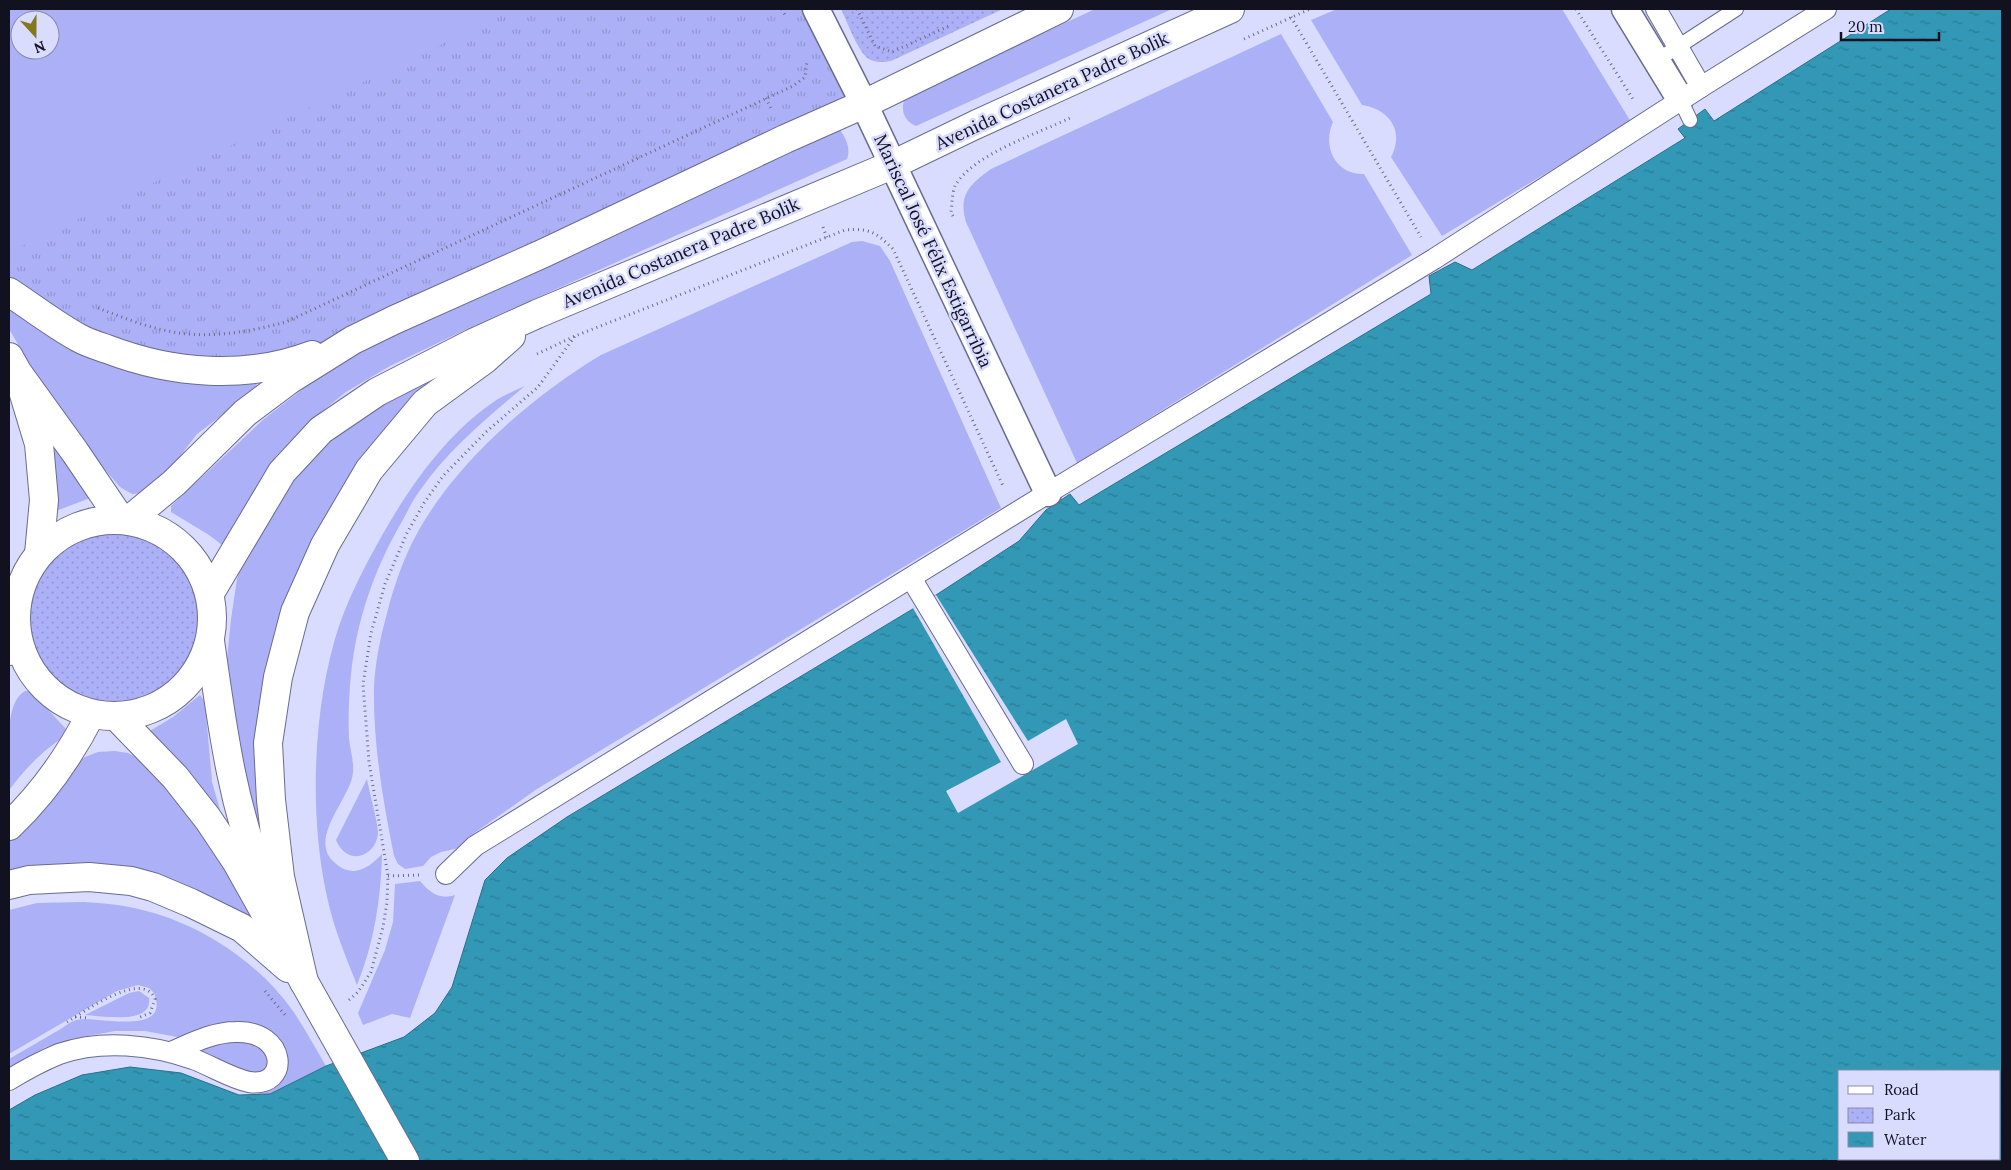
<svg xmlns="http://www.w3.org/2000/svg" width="2011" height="1170" font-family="Lora,serif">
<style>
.grass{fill:url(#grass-tufts)}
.park{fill:url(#park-dots)}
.garden{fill:#acb0f6;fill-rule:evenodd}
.water{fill:url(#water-ripples);stroke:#287089;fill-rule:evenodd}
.pier{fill:#d9dcfe}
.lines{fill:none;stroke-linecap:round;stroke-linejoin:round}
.service-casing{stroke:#696c91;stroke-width:16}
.pedestrian-casing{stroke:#696c91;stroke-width:22}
.minor-casing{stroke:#696c91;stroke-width:29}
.tertiary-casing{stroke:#696c91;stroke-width:30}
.secondary-casing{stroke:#696c91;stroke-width:30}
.path{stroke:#6c6d85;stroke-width:3;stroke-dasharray:1 4;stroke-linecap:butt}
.service{stroke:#fff;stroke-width:14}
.pedestrian{stroke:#fff;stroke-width:20}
.minor{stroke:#fff;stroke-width:26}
.tertiary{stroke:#fff;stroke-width:28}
.secondary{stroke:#fff;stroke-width:28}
.labels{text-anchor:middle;stroke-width:5;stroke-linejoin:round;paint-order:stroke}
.street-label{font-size:18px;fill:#111120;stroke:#d9dcfe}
</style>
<defs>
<pattern id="grass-tufts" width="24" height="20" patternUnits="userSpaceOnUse" patternTransform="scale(1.25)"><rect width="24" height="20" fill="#acb0f6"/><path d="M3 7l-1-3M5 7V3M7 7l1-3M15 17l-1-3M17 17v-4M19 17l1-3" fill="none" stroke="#9396d3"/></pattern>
<pattern id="park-dots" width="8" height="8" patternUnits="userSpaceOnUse" patternTransform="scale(1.25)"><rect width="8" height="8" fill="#acb0f6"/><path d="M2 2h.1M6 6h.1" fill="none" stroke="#9396d3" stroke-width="1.8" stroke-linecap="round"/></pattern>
<pattern id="water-ripples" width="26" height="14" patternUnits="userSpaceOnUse" patternTransform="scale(1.25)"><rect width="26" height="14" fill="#3298b6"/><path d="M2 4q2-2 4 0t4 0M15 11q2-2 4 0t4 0" fill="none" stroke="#297b94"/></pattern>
</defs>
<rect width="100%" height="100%" fill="#d9dcfe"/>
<polygon class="grass" points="499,9 816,9 864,104 353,340 175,368 9,292 9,220"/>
<g class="park">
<path d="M841,9H1003L891,61C885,62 878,63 871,60C859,56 847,21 841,9Z"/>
<circle cx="114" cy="618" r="89"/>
</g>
<g class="garden">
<path d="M9,9H515L16,249L9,235ZM20,20H50V50H20Z"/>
<path d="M1095,9H1172L916,126C904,121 900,110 905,98Z"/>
<path d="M1337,9H1562L1631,122L1442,236L1391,157C1405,131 1389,109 1362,105L1311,20Z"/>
<path d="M1281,34L1333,122C1322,146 1335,175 1364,174L1412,255L1077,463L966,222C958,195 970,184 991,169Z"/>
<path d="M834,129L840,130C846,138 851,149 847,159L467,329L390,366L346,392L310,421L276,456L226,548L209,535L171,512V506L264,419L317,378L376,343Z"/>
<path d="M862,241L880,246L890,261L1001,508L537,789L476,832L459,848L441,852L431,857L423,866L405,869L398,864L394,856C383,800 373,745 374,687C375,664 380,639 386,617C392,593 400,568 411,545C448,469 529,398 601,355L852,242Z"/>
<polygon points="12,308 255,381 258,388 197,434 158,485 147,493 132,494 120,487 81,442 39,380 9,329 9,309"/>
<polygon points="430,380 284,618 273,869 244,804 229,706 227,659 231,619 237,579 249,540 273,495 332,428"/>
<path d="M525,386C488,417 449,449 421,489C414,498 409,508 404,518C375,567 357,618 351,674C349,695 348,717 349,738C350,749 354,761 353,772C352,797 307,838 334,862C339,867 346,871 354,871C366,870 374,862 382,854C381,899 374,943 357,985C345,955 332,924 326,892C309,811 313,704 339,626C352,589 371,554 391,520C418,475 453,428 498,399C507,394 516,390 525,386Z"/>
<polygon points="45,433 93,497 56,511"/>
<path d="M25,691H31L65,728L67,733L65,736C41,752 27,767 9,790C9,767 2,703 25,691Z"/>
<polygon points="200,695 205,702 212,782 222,817 148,732 173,717"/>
<polygon points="115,751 128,753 142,760 202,826 257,923 210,903 9,873 9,835 71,768 85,757 98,752"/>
<path d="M367,779C369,791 378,823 378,833C376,857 347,867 336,840Z"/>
<path d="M420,881C430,893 440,900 455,895L410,1018L392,1014L363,1025L358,1013L385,950L393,922L395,884Z"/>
<path d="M84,902C99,903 114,904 129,907C193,919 255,958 293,1011C305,1029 315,1047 326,1066L270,1094H258L257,1085L268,1082L270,1037L188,1039L145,1031H115L66,1040L44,1048L9,1069V1059C26,1049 42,1040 59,1030C64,1027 70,1022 76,1020C94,1015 172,1038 154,993L149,988L138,985L117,991L9,1054V910L37,903Z"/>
<path d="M139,991L149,998C153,1025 102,1016 85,1015L129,993Z"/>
<polygon points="254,1037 274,1058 263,1076 180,1051"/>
</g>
<path class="water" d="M1891,9H2002V1161H9V1110L35,1095L82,1075L130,1067L181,1073L239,1095L270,1094L326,1066L404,1037L435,1013L452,987L485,880L507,858L567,817L936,595L1019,541L1046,510L1070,494L1079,505L1431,294L1429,276L1455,262L1472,270L1685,138L1678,129L1705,109L1714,121ZM1840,1071H2000V1159H1840Z"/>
<polygon class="pier" points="936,595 1028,741 1066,719 1078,744 958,813 946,791 1001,762 913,608"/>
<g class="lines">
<defs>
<g id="service">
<polyline points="1656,61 1736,9"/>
<polyline points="1680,99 1690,120"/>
</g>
<g id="pedestrian">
<polyline points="1656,9 1701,87 1826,9"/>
<polyline points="911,578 1023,764"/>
<polyline points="446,874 475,846 1048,493 1434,259 1701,87"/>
<path d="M9,1080C25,1070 42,1061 59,1054C102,1039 152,1045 193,1059C212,1066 230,1078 249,1082C291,1088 287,1030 236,1032C213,1032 192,1043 171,1052"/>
</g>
<g id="minor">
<polyline points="816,9 864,104 1048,493"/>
<polyline points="1625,9 1680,99"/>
</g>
<g id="tertiary">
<polyline points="9,651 16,630"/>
<path d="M9,826C44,793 69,757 91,714"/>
</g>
<g id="secondary">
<path d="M9,292C32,307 55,325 79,338C88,343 98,346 107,349C172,374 246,380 312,355"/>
<polyline points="9,357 18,373 75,452 121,520"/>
<polyline points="23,391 39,444 44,500 39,554"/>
<circle cx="114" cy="618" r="98"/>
<polyline points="129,520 174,483 245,413 289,380 353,340 394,320 544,253 785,139 864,104 1059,9"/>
<polyline points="210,593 282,472 321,430 377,392 473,343 537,314 892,165 975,125 1230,9"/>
<path d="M210,641C222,724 231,800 262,879"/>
<polyline points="117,717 175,777 208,819 236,861 405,1161"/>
<polyline points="9,885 29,880 89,877 131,881 153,887 191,903 242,928 288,968"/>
<polyline points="304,982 280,877 271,800 268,743 278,677 295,612 325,545 369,470 425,403 484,360 511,336"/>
</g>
</defs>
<use href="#service" class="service-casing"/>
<use href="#pedestrian" class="pedestrian-casing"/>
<use href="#minor" class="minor-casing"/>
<use href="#tertiary" class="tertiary-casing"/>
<use href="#secondary" class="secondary-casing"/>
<g class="path">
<polyline points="782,9 786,17"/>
<polyline points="857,9 875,46 892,52 951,25"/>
<polyline points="1576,9 1633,99"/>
<polyline points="1291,17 1421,237"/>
<polyline points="1244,39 1310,9"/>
<polyline points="766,98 772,111"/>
<path d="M953,216L951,213C952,205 952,193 955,186C973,154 1037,134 1070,118"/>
<polyline points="823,227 827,238"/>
<path d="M98,308C124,318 151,329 179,333C215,338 252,331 286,322L793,86L805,77L807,61"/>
<path d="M537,354L575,336L845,230C869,228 876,232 893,249L1004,488"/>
<polyline points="388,876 420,875"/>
<polyline points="265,991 285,1015"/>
<polyline points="349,1000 358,992 371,972 383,927 387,902 388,876 369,762 363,684 371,633 385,584 407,533 424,503 443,476 486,432 538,387 575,336"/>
<polyline points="75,1017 90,1018"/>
<path d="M67,1022C84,1012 143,969 155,999L150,1013L138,1018"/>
</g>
<use href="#service" class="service"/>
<use href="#pedestrian" class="pedestrian"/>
<use href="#minor" class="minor"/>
<use href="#tertiary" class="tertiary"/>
<use href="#secondary" class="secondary"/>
</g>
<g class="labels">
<g class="street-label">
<text transform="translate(1052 91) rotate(-25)" y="6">Avenida Costanera Padre Bolik</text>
<text transform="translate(933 251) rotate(65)" y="6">Mariscal José Félix Estigarribia</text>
<text transform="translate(681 253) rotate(-23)" y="6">Avenida Costanera Padre Bolik</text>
</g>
</g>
<rect width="2011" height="1170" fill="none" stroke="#111120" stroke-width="20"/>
<rect x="1838" y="1070" width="162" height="90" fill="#d9dcfe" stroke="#898ba5"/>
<rect x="1848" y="1086" width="25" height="8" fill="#ffffff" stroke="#898ba5"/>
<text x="1884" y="1095" font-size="15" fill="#111120">Road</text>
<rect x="1848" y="1108" width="25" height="15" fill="url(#park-dots)" stroke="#898ba5"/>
<text x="1884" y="1120" font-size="15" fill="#111120">Park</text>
<rect x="1848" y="1132" width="25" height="15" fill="url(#water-ripples)" stroke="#898ba5"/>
<text x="1884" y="1145" font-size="15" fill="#111120">Water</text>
<g transform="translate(35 35) rotate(159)"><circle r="24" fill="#d9dcfe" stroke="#898ba5"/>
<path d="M0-4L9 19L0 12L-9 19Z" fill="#84771c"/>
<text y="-8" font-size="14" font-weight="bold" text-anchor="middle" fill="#111120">N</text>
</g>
<path d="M1841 32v8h98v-8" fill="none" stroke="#111120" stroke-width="2.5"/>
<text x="1848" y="32" font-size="15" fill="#111120" stroke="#d9dcfe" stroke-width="4" paint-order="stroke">20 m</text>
</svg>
